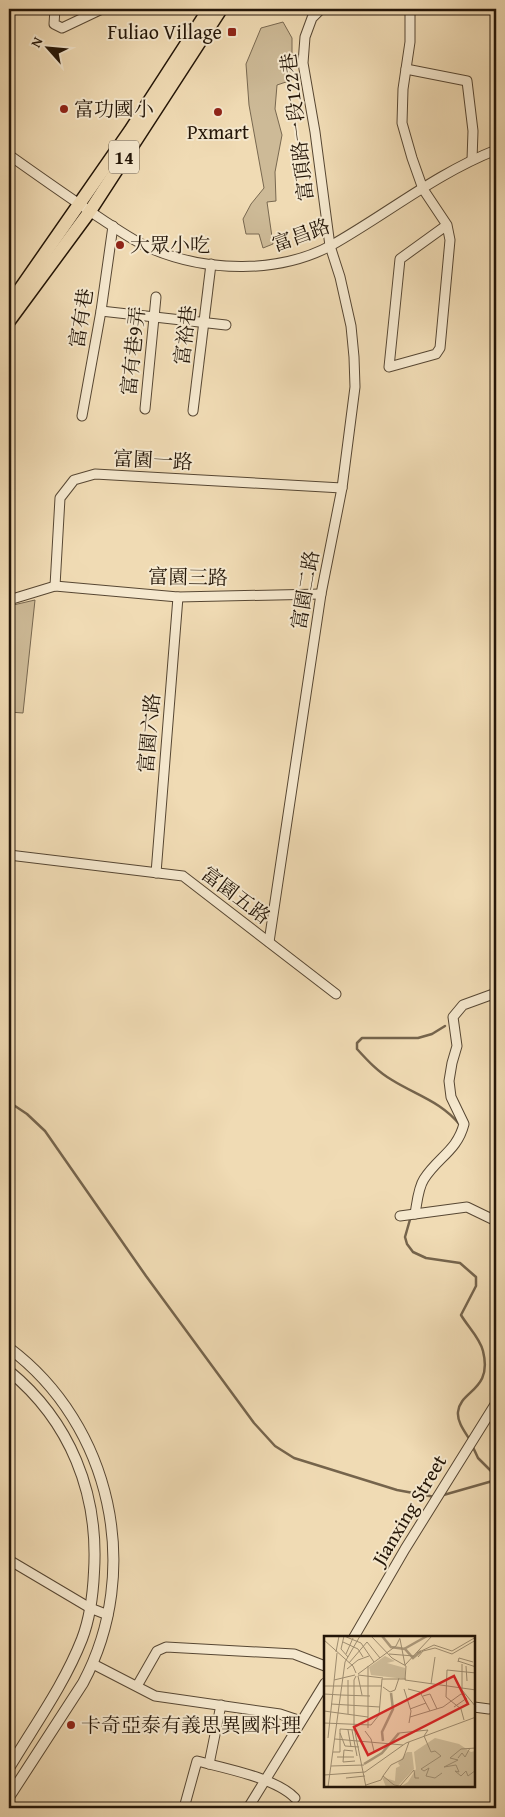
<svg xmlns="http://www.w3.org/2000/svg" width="505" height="1817" font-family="'Gentium Book Plus','Noto Serif TC',serif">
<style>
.green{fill:#cdba97;stroke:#786850}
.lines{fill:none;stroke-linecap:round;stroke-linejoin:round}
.stream{stroke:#75644c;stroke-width:2.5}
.minor-casing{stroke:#574733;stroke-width:11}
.tertiary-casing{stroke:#574733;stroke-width:12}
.primary-casing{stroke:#241608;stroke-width:15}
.minor{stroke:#f5e8ce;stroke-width:9}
.tertiary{stroke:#f5e8ce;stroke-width:10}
.primary{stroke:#f0dbb4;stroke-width:12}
.poi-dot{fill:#8f2418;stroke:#f5e8ce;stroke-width:2}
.labels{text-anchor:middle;stroke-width:4;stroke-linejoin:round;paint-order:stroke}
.shield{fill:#f5e8ce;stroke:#635543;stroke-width:1}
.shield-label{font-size:19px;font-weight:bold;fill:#241608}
.poi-label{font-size:20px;fill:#241608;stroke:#f5e8ce;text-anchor:start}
.street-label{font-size:20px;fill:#241608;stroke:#f5e8ce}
.inset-river{fill:none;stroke:#ab987a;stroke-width:2.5}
.inset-road{fill:none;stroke:#9e8c6f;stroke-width:1}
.view{fill:#d62828;fill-opacity:0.15;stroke:#d62828;stroke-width:2.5}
.inset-edge{fill:none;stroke:#241608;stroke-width:2.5}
</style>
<rect width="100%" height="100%" fill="#f0dbb4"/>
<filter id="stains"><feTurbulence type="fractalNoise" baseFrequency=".004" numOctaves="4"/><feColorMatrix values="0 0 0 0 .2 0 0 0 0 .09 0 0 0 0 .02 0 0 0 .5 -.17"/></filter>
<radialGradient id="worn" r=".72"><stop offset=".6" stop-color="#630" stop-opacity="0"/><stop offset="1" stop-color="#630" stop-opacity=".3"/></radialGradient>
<g class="green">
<polygon points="283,22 292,38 292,80 277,85 275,109 282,135 275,172 276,201 267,202 273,244 263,248 259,234 246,234 243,219 251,204 264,188 249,105 246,64 261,28"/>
<polygon points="35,600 23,713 9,712 9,606"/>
</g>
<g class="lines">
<g class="stream">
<path d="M445,1026L432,1034L418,1038H362L357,1043V1049C367,1060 378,1072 392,1080C416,1095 442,1102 460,1125"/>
<polyline points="9,1102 27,1114 45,1131 146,1276 254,1423 275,1446 294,1458 397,1490 435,1497"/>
<path d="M411,1216L405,1237L407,1244L413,1252L426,1258L460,1263L476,1277V1286L461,1315C468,1327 480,1338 483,1351C493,1391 460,1390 458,1412C457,1422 465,1432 470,1440"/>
<polyline points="472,1445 478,1458 496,1476"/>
<polyline points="440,1496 496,1480"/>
</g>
<defs>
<g id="minor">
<polyline points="55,9 54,24 62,28 102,9"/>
<polyline points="410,9 410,42 403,89 402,123 412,158 423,189 447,225 450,240 440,348 436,354 389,367 400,259 447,225"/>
<polyline points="406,69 467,81 473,131 472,160"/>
<path d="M9,155C40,177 71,199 103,220C118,230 135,242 152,249C207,272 279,274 332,245C387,214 437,173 496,150"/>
<polyline points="101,311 226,325"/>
<polyline points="145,409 156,297"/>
<polyline points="193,411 211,264"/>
<polyline points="82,416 101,311 113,226"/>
<polyline points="55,586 60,498 74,480 95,474 342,488"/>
<polyline points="9,600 55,586 178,597 321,594"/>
<polyline points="9,855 183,876 336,994"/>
<polyline points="156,873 178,597"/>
<polyline points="269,942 321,594 342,488 355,387 354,357 351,326 340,277 330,246 315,132 303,63 305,37 312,18 321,9"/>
<polyline points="496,958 496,984"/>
<path d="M415,1214C417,1203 418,1188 424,1179C438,1157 457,1151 464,1124L451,1097L449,1081L452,1063L457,1046L453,1017L463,1005L496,993"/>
<polyline points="400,1216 467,1207 496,1221"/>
<polyline points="9,1560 90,1608 108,1615"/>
<polyline points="354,1637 405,1549 496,1403"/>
<polyline points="93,1664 155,1696 280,1714 301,1721"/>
<polyline points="137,1686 157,1651 166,1647 294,1654 325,1666"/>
<polyline points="474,1707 489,1709"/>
<polyline points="209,1764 221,1705"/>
<path d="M184,1808L197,1761C224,1768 276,1778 295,1798"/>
<polyline points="248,1808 325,1683"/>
</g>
<g id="tertiary">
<path d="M9,1348C112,1425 143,1571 83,1683L9,1797"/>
<path d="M9,1371C70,1421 99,1493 94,1572C93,1594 90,1618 82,1639C64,1685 34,1726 9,1768"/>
</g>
<g id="primary">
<polyline points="9,305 130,131 209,9"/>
<polyline points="9,321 90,211 221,9"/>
</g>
</defs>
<use href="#minor" class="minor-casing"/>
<use href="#tertiary" class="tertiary-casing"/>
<use href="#primary" class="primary-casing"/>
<use href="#minor" class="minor"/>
<use href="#tertiary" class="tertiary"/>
<use href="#primary" class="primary"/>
</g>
<g class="poi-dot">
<rect x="227" y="27" width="10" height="10" rx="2.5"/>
<circle cx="64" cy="109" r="5"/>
<circle cx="218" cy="112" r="5"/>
<circle cx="120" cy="245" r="5"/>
<circle cx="71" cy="1725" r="5"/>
</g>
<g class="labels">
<rect class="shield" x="109" y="140.5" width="30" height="33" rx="4"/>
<g class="shield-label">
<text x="124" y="164">14</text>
</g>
<g class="poi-label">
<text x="222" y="39" text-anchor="end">Fuliao Village</text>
<text x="74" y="116">富功國小</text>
<text x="218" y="139" text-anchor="middle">Pxmart</text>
<text x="130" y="252">大眾小吃</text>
<text x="81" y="1732">卡奇亞泰有義思異國料理</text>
</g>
<g class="street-label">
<text transform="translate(297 127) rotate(-97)" y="7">富頂路一段122巷</text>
<text transform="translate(301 235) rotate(-20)" y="7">富昌路</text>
<text transform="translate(81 318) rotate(-81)" y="7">富有巷</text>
<text transform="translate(185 335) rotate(-83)" y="7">富裕巷</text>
<text transform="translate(133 351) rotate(-84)" y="7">富有巷9弄</text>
<text transform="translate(153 460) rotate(3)" y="7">富園一路</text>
<text transform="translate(188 577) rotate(1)" y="7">富園三路</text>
<text transform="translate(305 590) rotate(-80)" y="7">富園二路</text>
<text transform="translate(149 733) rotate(-85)" y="7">富園六路</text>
<text transform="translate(236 895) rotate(37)" y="7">富園五路</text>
<text transform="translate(409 1510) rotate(-59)" y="7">Jianxing Street</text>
</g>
</g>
<g transform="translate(324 1636)">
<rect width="151" height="151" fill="#f0dbb4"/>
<path d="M61,20L71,25L63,27L81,32V43L47,39L45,31ZM111,102L135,108L147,116L151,115V151H76L84,146L92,133L90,116ZM83,116H88L90,133L75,149L62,151L58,141L71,145L72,132L76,130L74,127Z" fill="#cdba97"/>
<path class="inset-river" d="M58,0L67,11L81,13L89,22L97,15M80,13L103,0M59,105L58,96L69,73L67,57M40,128L58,117L75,97"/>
<path class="inset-road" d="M47,0L68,22L82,30L81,44M76,3L81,29M0,4L29,30L32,37M19,6L34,13L39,21M12,16L15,0M93,17L110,9L128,15L152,1M22,18L29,2M65,18L90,20M24,21L17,13L20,0L37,7L50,26M94,21L99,15L111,12L128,18L152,4M134,25L152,31M134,26L135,22L149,26M25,27L43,6L56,22M138,28V54L152,71M81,29L108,0M142,30L143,45M23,33L34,24L45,20M34,38L72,10L76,2M34,39L59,42M32,40L30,44V91L42,151M34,40L38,59M10,44L31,39M81,44L152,54M107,48L111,21M0,50H58M59,51L66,56L71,54L75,42M80,53L87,75L85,87M84,53L96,56L106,75M0,58L17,59M17,59L46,60M99,60L106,58L113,73M7,68L56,71M130,71L143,62M86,73L102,67M0,75L44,81M24,78V44M86,81L119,71L137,58L141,59M140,84L137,73L122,61L123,34L152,37M0,87L47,89L55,79L58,43H82M44,92V30M24,94L27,111M28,94L33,120M41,95L47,103L50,115M16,97L21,110L35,111M75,97L104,94L100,100L107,116L111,115L117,120L97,133L100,135L105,132L102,140L111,142L118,137M4,102L13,17M11,103L79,109M152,112L137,113L126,122L134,124L120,131L132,129L135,136L131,135L137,140L142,135L144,140L152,134M29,115L20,114L19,126L31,125M9,116H16V93L31,94M13,121H30M134,122L138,117L141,121L146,112M7,130L40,129M0,139L41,136L82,107L152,81M59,140L67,129L79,123L85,106M22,142L41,140M42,149L57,144L59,140L70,149L82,151M76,150L90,134L91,142H95M4,151L21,26L36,0"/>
<path class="view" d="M130,40L144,68L44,119L30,91Z"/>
<rect width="151" height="151" class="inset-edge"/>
</g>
<rect width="505" height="1817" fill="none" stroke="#f0dbb4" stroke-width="30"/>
<rect x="10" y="10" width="485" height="1797" fill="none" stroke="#241608" stroke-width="2.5"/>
<rect x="15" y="15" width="475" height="1787" fill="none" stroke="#241608"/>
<g transform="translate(48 48) rotate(297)" stroke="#f5e8ce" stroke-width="4" paint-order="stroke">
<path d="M0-4L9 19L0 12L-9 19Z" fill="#241608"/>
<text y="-8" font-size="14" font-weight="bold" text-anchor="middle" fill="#241608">N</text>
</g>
<rect width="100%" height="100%" filter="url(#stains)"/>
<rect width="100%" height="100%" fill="url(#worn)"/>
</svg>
